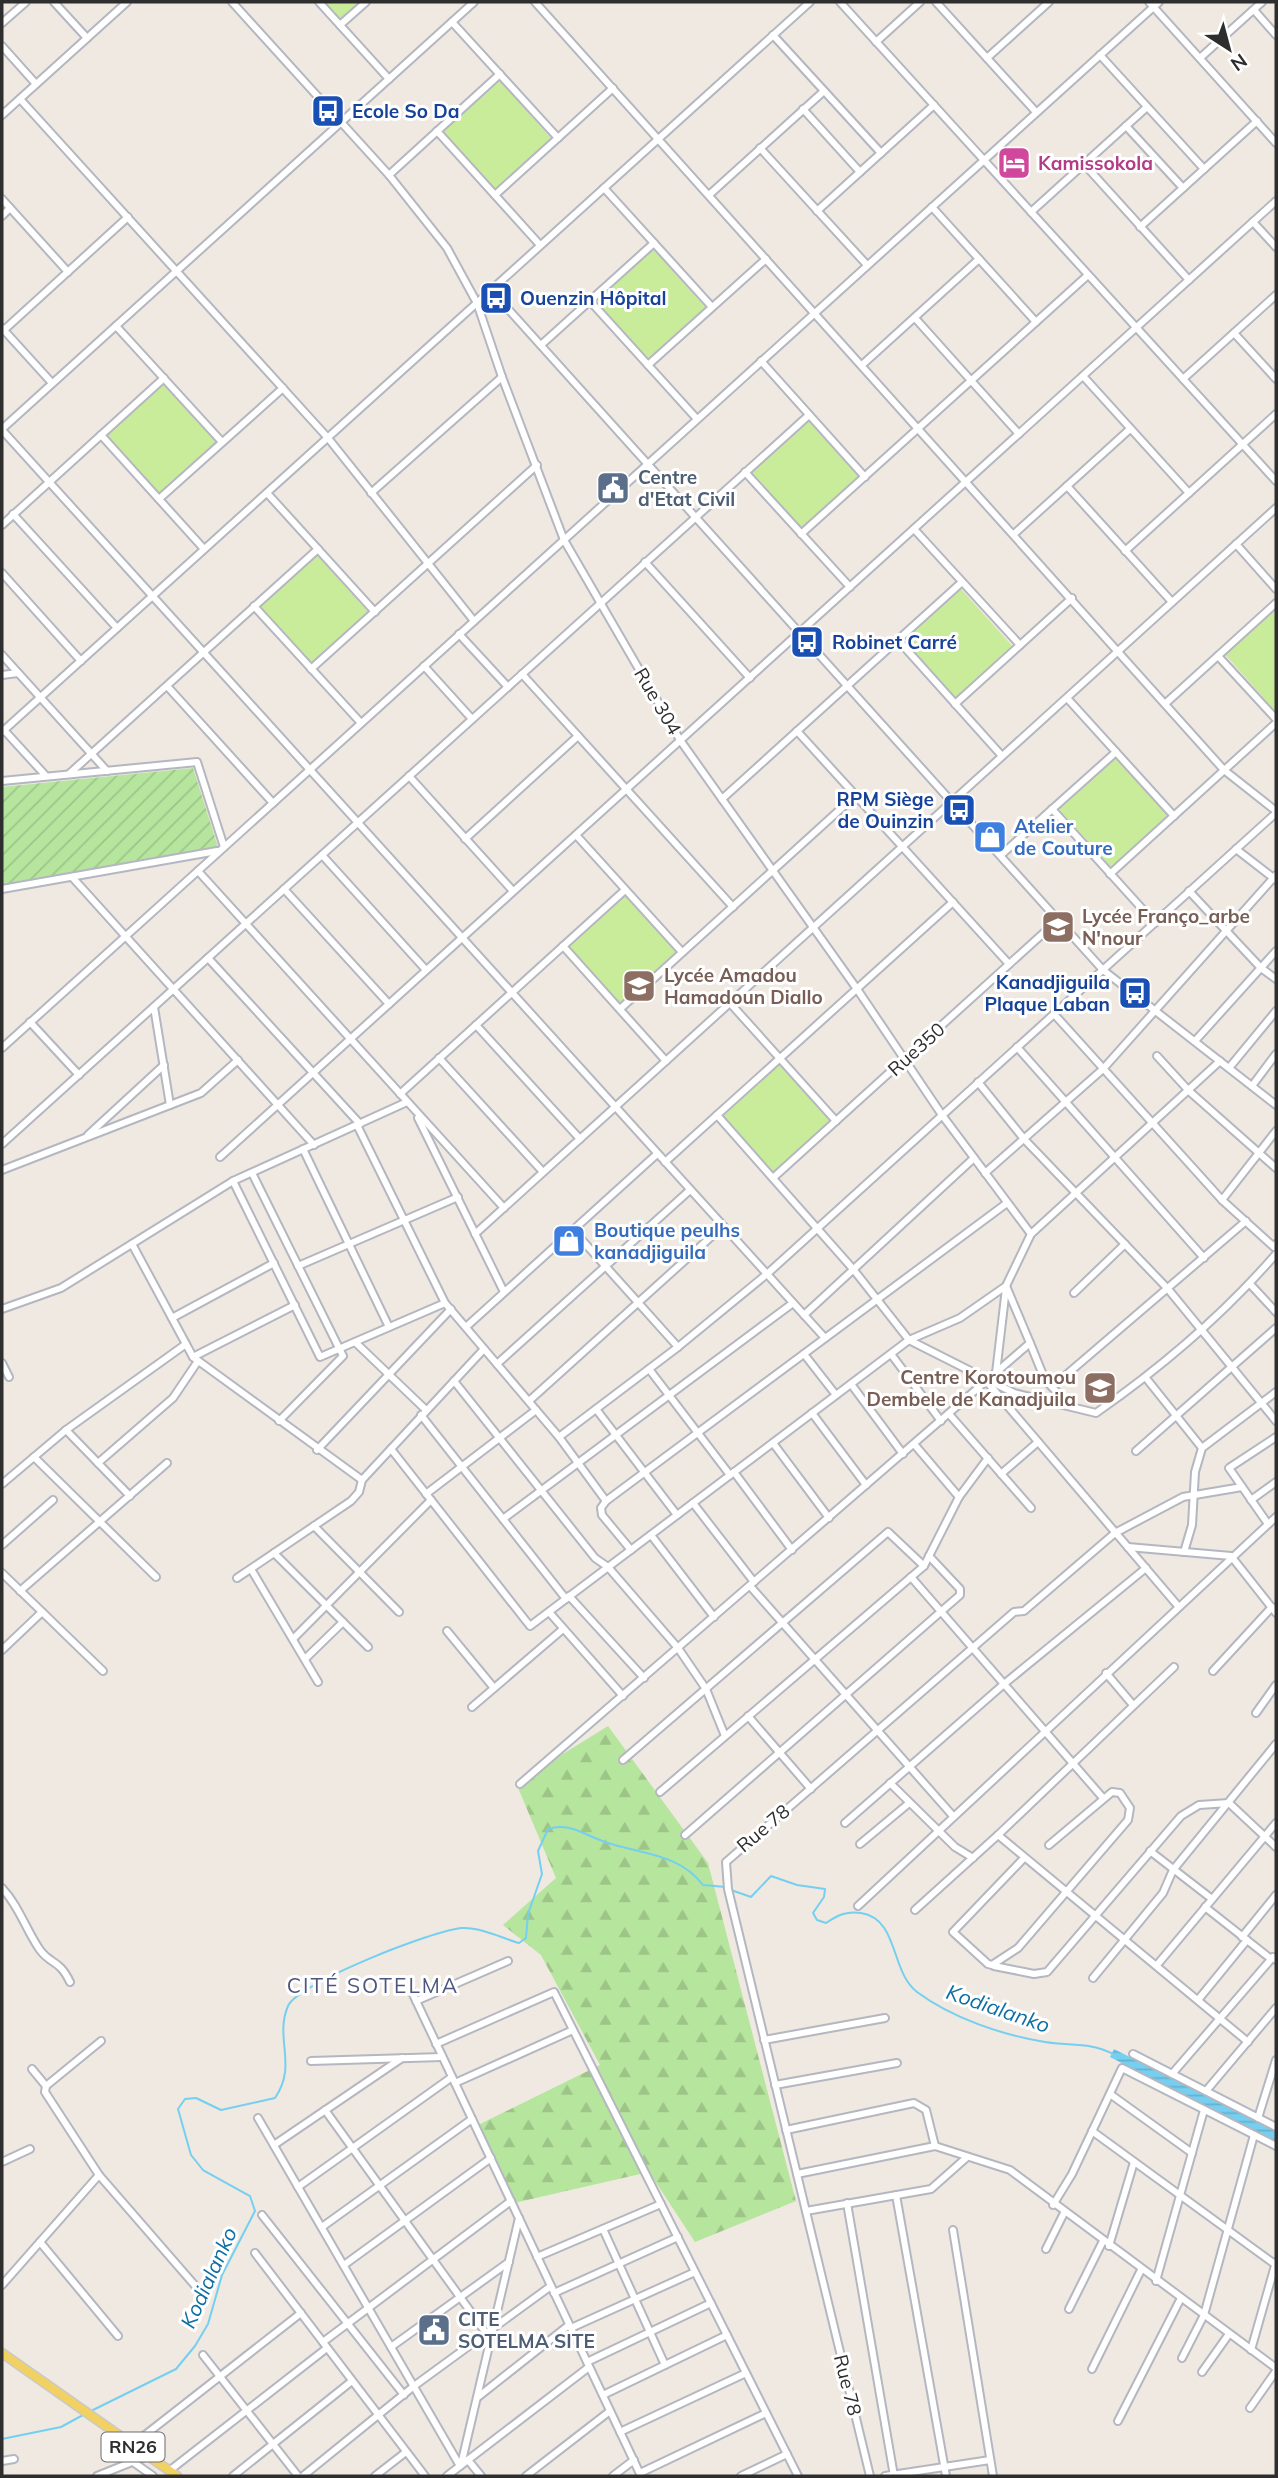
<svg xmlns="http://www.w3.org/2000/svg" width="1278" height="2478" font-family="Mulish,sans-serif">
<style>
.forest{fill:url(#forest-firs)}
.garden{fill:url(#garden-furrows)}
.pitch{fill:#c9ec9a}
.water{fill:url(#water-rules)}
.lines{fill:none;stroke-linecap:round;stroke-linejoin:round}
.stream{stroke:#75cff0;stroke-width:2}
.minor-casing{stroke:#b4b7c1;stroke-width:10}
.major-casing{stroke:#c9c9c9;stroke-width:11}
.minor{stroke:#fff;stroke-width:6}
.major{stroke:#f2d163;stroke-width:8}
.labels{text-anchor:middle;stroke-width:6;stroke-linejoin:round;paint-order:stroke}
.shield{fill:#fff;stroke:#6d6d6d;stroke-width:2}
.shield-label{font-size:18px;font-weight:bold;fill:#2e2e2e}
.transit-label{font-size:19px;font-weight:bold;fill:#164399;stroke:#fff;text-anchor:start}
.hotel-label{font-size:19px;font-weight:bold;fill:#b23c85;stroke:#fff;text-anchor:start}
.service-label{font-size:19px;font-weight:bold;fill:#4e5e75;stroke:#fff;text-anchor:start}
.street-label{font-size:19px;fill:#2e2e2e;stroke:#fff}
.shop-label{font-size:19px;font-weight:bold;fill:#366cbe;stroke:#fff;text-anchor:start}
.education-label{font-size:19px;font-weight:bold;fill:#785e54;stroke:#fff;text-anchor:start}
.neighbourhood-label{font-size:21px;letter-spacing:2px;fill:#4d5680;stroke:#fff}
.water-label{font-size:21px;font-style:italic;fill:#0d6fa3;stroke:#fff}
</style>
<defs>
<pattern id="forest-firs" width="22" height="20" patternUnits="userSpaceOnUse" patternTransform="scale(1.75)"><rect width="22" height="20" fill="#b6e59e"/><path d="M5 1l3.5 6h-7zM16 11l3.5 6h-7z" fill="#9dc588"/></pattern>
<pattern id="garden-furrows" width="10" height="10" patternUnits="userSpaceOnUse" patternTransform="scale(1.75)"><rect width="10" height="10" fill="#b6e59e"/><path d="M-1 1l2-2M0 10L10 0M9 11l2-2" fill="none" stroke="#9dc588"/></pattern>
<pattern id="water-rules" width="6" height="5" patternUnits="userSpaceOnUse" patternTransform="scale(1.75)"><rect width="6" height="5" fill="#75cff0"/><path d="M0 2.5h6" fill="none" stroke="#66b2ce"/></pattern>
</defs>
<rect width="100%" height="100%" fill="#efe9e1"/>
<polygon class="forest" points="608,1726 708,1863 796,2201 695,2242 649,2172 514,2203 478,2125 600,2065 541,1955 503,1925 556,1878 516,1783"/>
<polygon class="garden" points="193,768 218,847 2,886 2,787"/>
<g class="pitch">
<polygon points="322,2 363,2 340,22"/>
<polygon points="499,80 552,139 494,191 441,131"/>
<polygon points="653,249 706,308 648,360 595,300"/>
<polygon points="165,383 218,442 160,494 107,435"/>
<polygon points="807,419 860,478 802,530 749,470"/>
<polygon points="317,555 370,614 312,666 259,606"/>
<polygon points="960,588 1013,647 955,699 902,639"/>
<polygon points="1276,607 1276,712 1224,653"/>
<polygon points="1116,756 1169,816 1111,867 1058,808"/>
<polygon points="625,894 678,954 620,1006 567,946"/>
<polygon points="777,1062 831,1121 774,1173 720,1115"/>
</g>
<polygon class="water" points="1114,2049 1276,2131 1276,2142 1110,2057"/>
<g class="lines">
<g class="stream">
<path d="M731,1890L751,1897L771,1876L797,1885L825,1889L824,1897L813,1913L817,1920L826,1923C838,1915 846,1911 861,1913C899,1919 890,1971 917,1992C952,2018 1002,2035 1045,2042C1070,2046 1091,2042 1113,2054"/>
<path d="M91,2411L176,2369L195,2346L208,2324L222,2275L255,2211L250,2196L203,2170L191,2155L178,2109L185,2099L196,2098L221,2110L275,2098C298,2064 274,2039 288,2006C298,1983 434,1930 462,1928C480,1927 502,1938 519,1943L526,1938L528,1914L542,1874L538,1851L548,1829C570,1822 584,1835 605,1842C640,1854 679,1853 703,1885L726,1887"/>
<polyline points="2,2439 61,2427 83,2415"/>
</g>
<defs>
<g id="minor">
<polyline points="54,2 87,38"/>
<polyline points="232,2 389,175 447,248 477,303 502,377 564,540 680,740 857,989 942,1115 1031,1234"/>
<polyline points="319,2 389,79"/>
<polyline points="535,2 1224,770 1276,811"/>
<polyline points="840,2 1276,481"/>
<polyline points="936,2 1036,112"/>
<polyline points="1149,2 1276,143"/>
<polyline points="1254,10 1276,35"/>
<polyline points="452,22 558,138"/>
<polyline points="2,23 26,2"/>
<polyline points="340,25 366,2"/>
<polyline points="773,35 881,153"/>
<polyline points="876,42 920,2"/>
<polyline points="2,46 36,84"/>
<polyline points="1100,55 1204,169"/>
<polyline points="987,58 1049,2"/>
<polyline points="1200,58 1262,2"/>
<polyline points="20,99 328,438 474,621"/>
<polyline points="803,109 860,172"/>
<polyline points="2,115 127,2"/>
<polyline points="1126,126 1183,188"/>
<polyline points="437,131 540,245"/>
<polyline points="760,148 867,265"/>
<polyline points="1084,164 1189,280"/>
<polyline points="389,175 500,74"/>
<polyline points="604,188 712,307"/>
<polyline points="495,195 613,88"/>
<polyline points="709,195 824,91"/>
<polyline points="2,199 68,272"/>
<polyline points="932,207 1036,322"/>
<polyline points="817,211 934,105"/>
<polyline points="1031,212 1147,107"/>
<polyline points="2,216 10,208"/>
<polyline points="1253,222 1276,247"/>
<polyline points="1140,227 1257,121"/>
<polyline points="491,290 1103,970 1276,1105"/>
<polyline points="590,301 697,419"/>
<polyline points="915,318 1019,434"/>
<polyline points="116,326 222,442"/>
<polyline points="2,328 52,383"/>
<polyline points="4,330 128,217"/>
<polyline points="1234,333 1276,379"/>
<polyline points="541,345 654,243"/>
<polyline points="761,361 865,477"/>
<polyline points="648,365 766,259"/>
<polyline points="862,365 979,259"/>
<polyline points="1083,376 1189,493"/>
<polyline points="1183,379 1276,295"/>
<polyline points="2,429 474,2"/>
<polyline points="2,430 825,1338"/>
<polyline points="101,435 204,549"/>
<polyline points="745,472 850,587"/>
<polyline points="1067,486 1172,602"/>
<polyline points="267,493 375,612"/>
<polyline points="371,493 502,377"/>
<polyline points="159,499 283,388"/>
<polyline points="13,514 117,628"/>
<polyline points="2,525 164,378"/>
<polyline points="914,529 1020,645"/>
<polyline points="801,534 1088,275"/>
<polyline points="1014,534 1130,429"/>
<polyline points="1236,544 1276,589"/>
<polyline points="1125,551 1276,414"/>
<polyline points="645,562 750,678"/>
<polyline points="2,573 81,661"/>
<polyline points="254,606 361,723"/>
<polyline points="459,634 508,687"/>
<polyline points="898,640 1002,756"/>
<polyline points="2,655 107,771"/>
<polyline points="1218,656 1276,719"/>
<polyline points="424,666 472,719"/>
<polyline points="311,669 537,465"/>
<polyline points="522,674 733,907"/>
<polyline points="2,675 18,673"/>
<polyline points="167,686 273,803"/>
<polyline points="1067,698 1174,816"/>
<polyline points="1166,703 1276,603"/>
<polyline points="955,704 1072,598"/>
<polyline points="4,730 46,776"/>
<polyline points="797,731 1009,964"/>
<polyline points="2,732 810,2"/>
<polyline points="69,774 318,549"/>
<polyline points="409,776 513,891"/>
<polyline points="2,781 197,762 224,847"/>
<polyline points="722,799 962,582"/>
<polyline points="1052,809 1155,923"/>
<polyline points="576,835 682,952"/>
<polyline points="465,839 578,736"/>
<polyline points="1236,849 1276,880"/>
<polyline points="322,855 426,970"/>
<polyline points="1001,855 1116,752"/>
<polyline points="198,871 504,1208"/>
<polyline points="1110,874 1276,723"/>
<polyline points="72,877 314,1145"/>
<polyline points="2,889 217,851"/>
<polyline points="284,889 389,1004"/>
<polyline points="1189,891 1261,968 1276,979"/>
<polyline points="563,946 666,1061"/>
<polyline points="208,958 360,1124"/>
<polyline points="730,1003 836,1121"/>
<polyline points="154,1007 170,1105"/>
<polyline points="620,1009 856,795"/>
<polyline points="1054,1014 1222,1200 1274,1247 1276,1244"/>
<polyline points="30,1022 79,1075"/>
<polyline points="476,1025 580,1139"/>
<polyline points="1195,1041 1276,951"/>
<polyline points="1017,1047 1204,1258"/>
<polyline points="2,1048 1159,2"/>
<polyline points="1157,1056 1189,1091 1276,1168"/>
<polyline points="439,1058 543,1172"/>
<polyline points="1229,1068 1276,1011"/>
<polyline points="978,1082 1024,1139 1168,1289 1276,1421"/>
<polyline points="1252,1086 1276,1054"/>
<polyline points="400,1094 625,890"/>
<path d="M717,1115L853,1269L909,1340L1014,1393L1096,1413C1162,1367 1223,1315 1276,1254"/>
<polyline points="418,1118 504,1292"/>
<polyline points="357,1125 445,1303 559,1437 606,1501"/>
<polyline points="88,1135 164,1065"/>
<polyline points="2,1144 809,415"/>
<polyline points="303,1149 389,1327"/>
<polyline points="220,1157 1276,201"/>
<polyline points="665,1162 953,902"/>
<polyline points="2,1170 201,1093 238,1060"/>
<polyline points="252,1173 343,1356 279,1421"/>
<polyline points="985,1173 1103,1069 1276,875"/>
<polyline points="773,1178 1059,919"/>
<polyline points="233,1181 320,1357 445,1303"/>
<polyline points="1222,1200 1276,1131"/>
<polyline points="573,1230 678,1347"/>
<polyline points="475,1234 1276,508"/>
<polyline points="132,1244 193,1357 362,1480"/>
<polyline points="298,1266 458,1197"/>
<polyline points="1250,1284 1276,1312"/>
<polyline points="1074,1293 1125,1244"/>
<polyline points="2,1309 61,1288 233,1181 407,1102"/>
<polyline points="804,1315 974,1158"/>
<polyline points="172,1318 274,1263"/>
<polyline points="466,1327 657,1154"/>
<polyline points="355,1342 426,1410"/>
<polyline points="1030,1343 1045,1380 1070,1405"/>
<polyline points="804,1354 836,1395"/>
<polyline points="891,1354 941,1421"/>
<polyline points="193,1357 295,1305"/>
<polyline points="2,1363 9,1377"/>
<polyline points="497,1364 690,1190"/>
<polyline points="649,1369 730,1475"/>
<polyline points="996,1373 1006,1288"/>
<polyline points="1146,1378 1202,1448"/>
<polyline points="454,1381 595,1558 608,1567 678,1648 706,1689 725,1736"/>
<polyline points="988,1383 1178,1606"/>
<polyline points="851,1384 903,1454"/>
<polyline points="1052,1387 1246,1221"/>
<polyline points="529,1401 723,1226"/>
<polyline points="596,1409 677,1515"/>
<polyline points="812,1413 866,1485"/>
<polyline points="949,1414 1031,1508"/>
<polyline points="421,1415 566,1599"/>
<polyline points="66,1430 130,1496"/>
<polyline points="559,1437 678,1347 767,1274 1276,813"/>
<polyline points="773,1443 829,1518"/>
<polyline points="914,1444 959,1497"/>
<polyline points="391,1449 530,1626 909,1340 960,1318 1006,1286 1031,1234 1220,1061"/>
<polyline points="317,1450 451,1309"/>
<polyline points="1136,1451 1276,1328"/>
<polyline points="34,1457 156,1577"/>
<polyline points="98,1463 173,1398 198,1361"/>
<polyline points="734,1472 792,1550"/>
<polyline points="1001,1474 1038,1442"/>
<polyline points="2,1484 66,1430 186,1344"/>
<polyline points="426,1494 536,1410"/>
<polyline points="1251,1500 1276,1482"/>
<polyline points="693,1503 754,1582"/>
<polyline points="503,1519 793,1303"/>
<polyline points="1268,1524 1229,1468 1276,1437"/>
<polyline points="314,1526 399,1612"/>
<polyline points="651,1535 714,1617"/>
<polyline points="2,1545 53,1500"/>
<polyline points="1128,1547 1231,1556 1276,1613"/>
<polyline points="631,1550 602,1515 601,1508 606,1501 1007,1203"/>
<polyline points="1184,1552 1192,1525 1195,1472 1202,1448 1276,1392"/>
<polyline points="274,1553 368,1647"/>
<polyline points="251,1569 318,1682"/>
<polyline points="2,1573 103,1671"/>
<polyline points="911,1577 1103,1798"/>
<polyline points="237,1578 351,1501 359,1492 362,1480 484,1349"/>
<polyline points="750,1586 953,1816"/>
<polyline points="20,1591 167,1463"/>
<polyline points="569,1596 644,1678"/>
<polyline points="549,1612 623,1696"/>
<polyline points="447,1631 494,1688"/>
<polyline points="293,1639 431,1500"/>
<polyline points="2,1650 42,1612"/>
<polyline points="305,1659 343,1622"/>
<polyline points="1213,1671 1272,1607"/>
<polyline points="1106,1673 1133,1705"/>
<polyline points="472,1707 563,1629"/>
<polyline points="1256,1713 1276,1685"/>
<polyline points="748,1716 811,1789"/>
<polyline points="623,1760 888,1532 924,1566"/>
<polyline points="890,1783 955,1847 973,1858"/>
<polyline points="520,1784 1030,1343 1006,1286"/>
<polyline points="660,1792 924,1566 959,1497 988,1458"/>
<polyline points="845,1823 1004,1684 1146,1568"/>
<polyline points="685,1835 960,1595 960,1589 929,1556"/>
<polyline points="998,1835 1248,2042"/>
<polyline points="860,1844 908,1804"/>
<polyline points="1150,1851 1212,1899"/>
<polyline points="1024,1858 953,1932 988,1964 992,1965 1018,1948 1128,1820 1130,1808 1120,1793 1112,1792 1049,1845"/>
<path d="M2,1888C19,1906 26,1930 40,1950C51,1965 59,1959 70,1982"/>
<polyline points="858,1906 1276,1517"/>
<polyline points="1205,1907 1271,1959"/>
<polyline points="915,1910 998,1835 1174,1667"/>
<polyline points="1242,1937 1276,1895"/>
<polyline points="1157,1965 1276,1823"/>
<polyline points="994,1966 1034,1974 1047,1972 1181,1816 1199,1805 1229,1803 1276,1847"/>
<polyline points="1093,1978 1163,1893 1173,1870 1276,1744"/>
<polyline points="410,1988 641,2476"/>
<polyline points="1198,2000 1247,1940"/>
<polyline points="416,2001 508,1961"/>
<polyline points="764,2040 885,2018"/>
<polyline points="436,2044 554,1992 798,2476"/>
<polyline points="1133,2054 1276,2127"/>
<polyline points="311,2061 442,2057"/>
<polyline points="1172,2074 1273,1957 1276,1960"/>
<polyline points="455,2083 573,2030"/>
<polyline points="775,2085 897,2063"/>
<polyline points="46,2086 101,2041"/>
<polyline points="1206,2091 1276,2008"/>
<polyline points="1110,2094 1192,2153"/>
<polyline points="325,2110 486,2333"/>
<polyline points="258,2118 460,2466"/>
<polyline points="1258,2118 1276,2060"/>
<polyline points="786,2130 914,2103 926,2110 935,2146"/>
<polyline points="1092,2131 1276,2265"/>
<polyline points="274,2145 402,2058"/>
<polyline points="2,2162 30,2149"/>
<polyline points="797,2174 935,2146 1010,2170 1276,2368"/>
<polyline points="99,2175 198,2289"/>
<polyline points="298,2187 452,2077"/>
<polyline points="896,2195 946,2476"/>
<polyline points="847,2203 894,2476"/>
<polyline points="1053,2205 1072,2174 1122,2068 1276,2146"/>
<polyline points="806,2211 931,2189 966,2158"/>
<polyline points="262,2215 404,2395"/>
<polyline points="322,2227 472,2119"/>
<polyline points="603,2229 665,2365"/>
<polyline points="953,2230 993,2476"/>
<polyline points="40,2242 118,2336"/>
<polyline points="1109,2246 1134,2162"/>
<polyline points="1046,2249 1064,2213"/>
<polyline points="255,2253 425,2476"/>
<polyline points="537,2257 661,2204"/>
<polyline points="344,2265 491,2158"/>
<polyline points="1156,2281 1204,2110"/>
<polyline points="2,2285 99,2175 45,2092 46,2086 32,2069"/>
<polyline points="554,2293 678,2237"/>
<polyline points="1069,2309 1103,2241"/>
<polyline points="571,2328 695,2272"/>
<polyline points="323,2342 511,2201"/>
<polyline points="391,2347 509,2262"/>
<polyline points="1251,2350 1276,2262"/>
<polyline points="203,2355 298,2476"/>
<polyline points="1182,2358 1204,2315 1254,2135"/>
<polyline points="587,2362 711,2303"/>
<polyline points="1092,2369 1141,2270"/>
<polyline points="1202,2372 1229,2334"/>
<polyline points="603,2395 727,2335"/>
<polyline points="478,2397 569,2325"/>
<polyline points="1250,2408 1276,2371"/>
<polyline points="1118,2421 1181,2298"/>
<polyline points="620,2432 746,2373"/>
<polyline points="131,2446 301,2313"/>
<polyline points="468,2460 481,2476"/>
<polyline points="2,2461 14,2459"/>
<polyline points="133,2462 153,2476"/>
<polyline points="461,2465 519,2218"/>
<polyline points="169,2471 327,2348"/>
<polyline points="640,2473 766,2413"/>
<polyline points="97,2476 147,2456"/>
<polyline points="233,2476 352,2381"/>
<polyline points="303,2476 414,2386 551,2286"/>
<polyline points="375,2476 406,2452"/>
<polyline points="447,2476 589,2367"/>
<polyline points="526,2476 610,2411"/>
<polyline points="613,2476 634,2460"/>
<polyline points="741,2476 787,2454"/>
<polyline points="870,2476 728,1889 726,1862 1014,1612 1024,1611 1115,1533 1183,1497 1242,1487"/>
<polyline points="885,2476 990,2460"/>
</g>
<polyline id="major" points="2,2353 177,2476"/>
</defs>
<use href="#minor" class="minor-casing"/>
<use href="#major" class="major-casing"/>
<use href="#minor" class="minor"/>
<use href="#major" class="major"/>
</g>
<defs>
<symbol id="bus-square" viewBox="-11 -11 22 22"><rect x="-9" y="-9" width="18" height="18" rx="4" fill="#1a4fb4" stroke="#fff"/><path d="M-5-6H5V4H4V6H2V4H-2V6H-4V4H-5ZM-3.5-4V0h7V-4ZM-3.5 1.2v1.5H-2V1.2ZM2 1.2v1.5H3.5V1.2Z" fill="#fff"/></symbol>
<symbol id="hotel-square" viewBox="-11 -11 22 22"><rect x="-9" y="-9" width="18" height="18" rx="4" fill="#d1479c" stroke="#fff"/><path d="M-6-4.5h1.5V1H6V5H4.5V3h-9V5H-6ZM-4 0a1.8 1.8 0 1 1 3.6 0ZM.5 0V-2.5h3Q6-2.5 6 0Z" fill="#fff"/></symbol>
<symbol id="civic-square" viewBox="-11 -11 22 22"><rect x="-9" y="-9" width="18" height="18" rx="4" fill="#5c6f8a" stroke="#fff"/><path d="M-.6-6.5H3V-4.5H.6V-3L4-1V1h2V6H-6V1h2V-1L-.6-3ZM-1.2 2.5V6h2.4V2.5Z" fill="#fff"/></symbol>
<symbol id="shop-square" viewBox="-11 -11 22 22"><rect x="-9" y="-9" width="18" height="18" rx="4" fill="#3f7fe0" stroke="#fff"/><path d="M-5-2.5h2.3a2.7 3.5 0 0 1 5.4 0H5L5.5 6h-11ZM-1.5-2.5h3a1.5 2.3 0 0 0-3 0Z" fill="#fff"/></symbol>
<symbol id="school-square" viewBox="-11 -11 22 22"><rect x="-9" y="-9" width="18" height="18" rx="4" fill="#8d6e63" stroke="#fff"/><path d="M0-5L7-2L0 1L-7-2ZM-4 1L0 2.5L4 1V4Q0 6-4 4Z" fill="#fff"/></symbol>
</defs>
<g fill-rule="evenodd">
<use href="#bus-square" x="309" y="92" width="38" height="38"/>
<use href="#hotel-square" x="995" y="144" width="38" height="38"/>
<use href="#bus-square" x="477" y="279" width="38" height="38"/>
<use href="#civic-square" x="594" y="469" width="38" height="38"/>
<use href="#bus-square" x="788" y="623" width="38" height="38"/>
<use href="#bus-square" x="940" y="791" width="38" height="38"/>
<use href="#shop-square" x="971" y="818" width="38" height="38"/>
<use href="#school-square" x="1039" y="908" width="38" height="38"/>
<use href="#school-square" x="620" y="967" width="38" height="38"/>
<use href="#bus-square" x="1116" y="974" width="38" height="38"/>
<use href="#shop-square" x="550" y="1222" width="38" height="38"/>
<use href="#school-square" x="1081" y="1369" width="38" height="38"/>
<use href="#civic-square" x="415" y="2311" width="38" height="38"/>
</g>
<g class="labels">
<rect class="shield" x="101.5" y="2432.5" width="63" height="29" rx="5"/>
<g class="shield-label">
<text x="133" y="2453">RN26</text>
</g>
<g class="transit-label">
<text x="352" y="118">Ecole So Da</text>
<text x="520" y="305">Ouenzin Hôpital</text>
<text x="832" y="649">Robinet Carré</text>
<text x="934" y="806" text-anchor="end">RPM Siège<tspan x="934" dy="22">de Ouinzin</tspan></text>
<text x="1110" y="989" text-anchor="end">Kanadjiguila<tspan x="1110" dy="22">Plaque Laban</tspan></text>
</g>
<g class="hotel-label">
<text x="1038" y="170">Kamissokola</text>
</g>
<g class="service-label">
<text x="638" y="484">Centre<tspan x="638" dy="22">d'Etat Civil</tspan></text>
<text x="458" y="2326">CITE<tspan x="458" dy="22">SOTELMA SITE</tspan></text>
</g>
<g class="street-label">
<text transform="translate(658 701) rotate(60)" y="7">Rue 304</text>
<text transform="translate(916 1049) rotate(-42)" y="7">Rue350</text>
<text transform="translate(763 1828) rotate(-40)" y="7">Rue 78</text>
<text transform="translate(848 2385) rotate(76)" y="7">Rue 78</text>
</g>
<g class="shop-label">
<text x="1014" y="833">Atelier<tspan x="1014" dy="22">de Couture</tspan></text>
<text x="594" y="1237">Boutique peulhs<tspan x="594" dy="22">kanadjiguila</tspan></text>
</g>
<g class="education-label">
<text x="1082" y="923">Lycée Franço_arbe<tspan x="1082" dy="22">N'nour</tspan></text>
<text x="664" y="982">Lycée Amadou<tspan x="664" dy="22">Hamadoun Diallo</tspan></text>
<text x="1076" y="1384" text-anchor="end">Centre Korotoumou<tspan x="1076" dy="22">Dembele de Kanadjuila</tspan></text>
</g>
<g class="neighbourhood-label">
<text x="373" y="1993">CITÉ SOTELMA</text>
</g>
<g class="water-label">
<text transform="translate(998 2009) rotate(19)" y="7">Kodialanko</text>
<text transform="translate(209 2278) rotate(-66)" y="7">Kodialanko</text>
</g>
</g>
<rect width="1278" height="2478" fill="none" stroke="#2e2e2e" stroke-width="7"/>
<g transform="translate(1229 49) rotate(144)" stroke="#ffffff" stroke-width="5" paint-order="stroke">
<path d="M0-5L12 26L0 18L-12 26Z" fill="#2e2e2e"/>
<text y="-10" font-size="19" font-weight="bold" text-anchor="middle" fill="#2e2e2e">N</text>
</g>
</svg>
